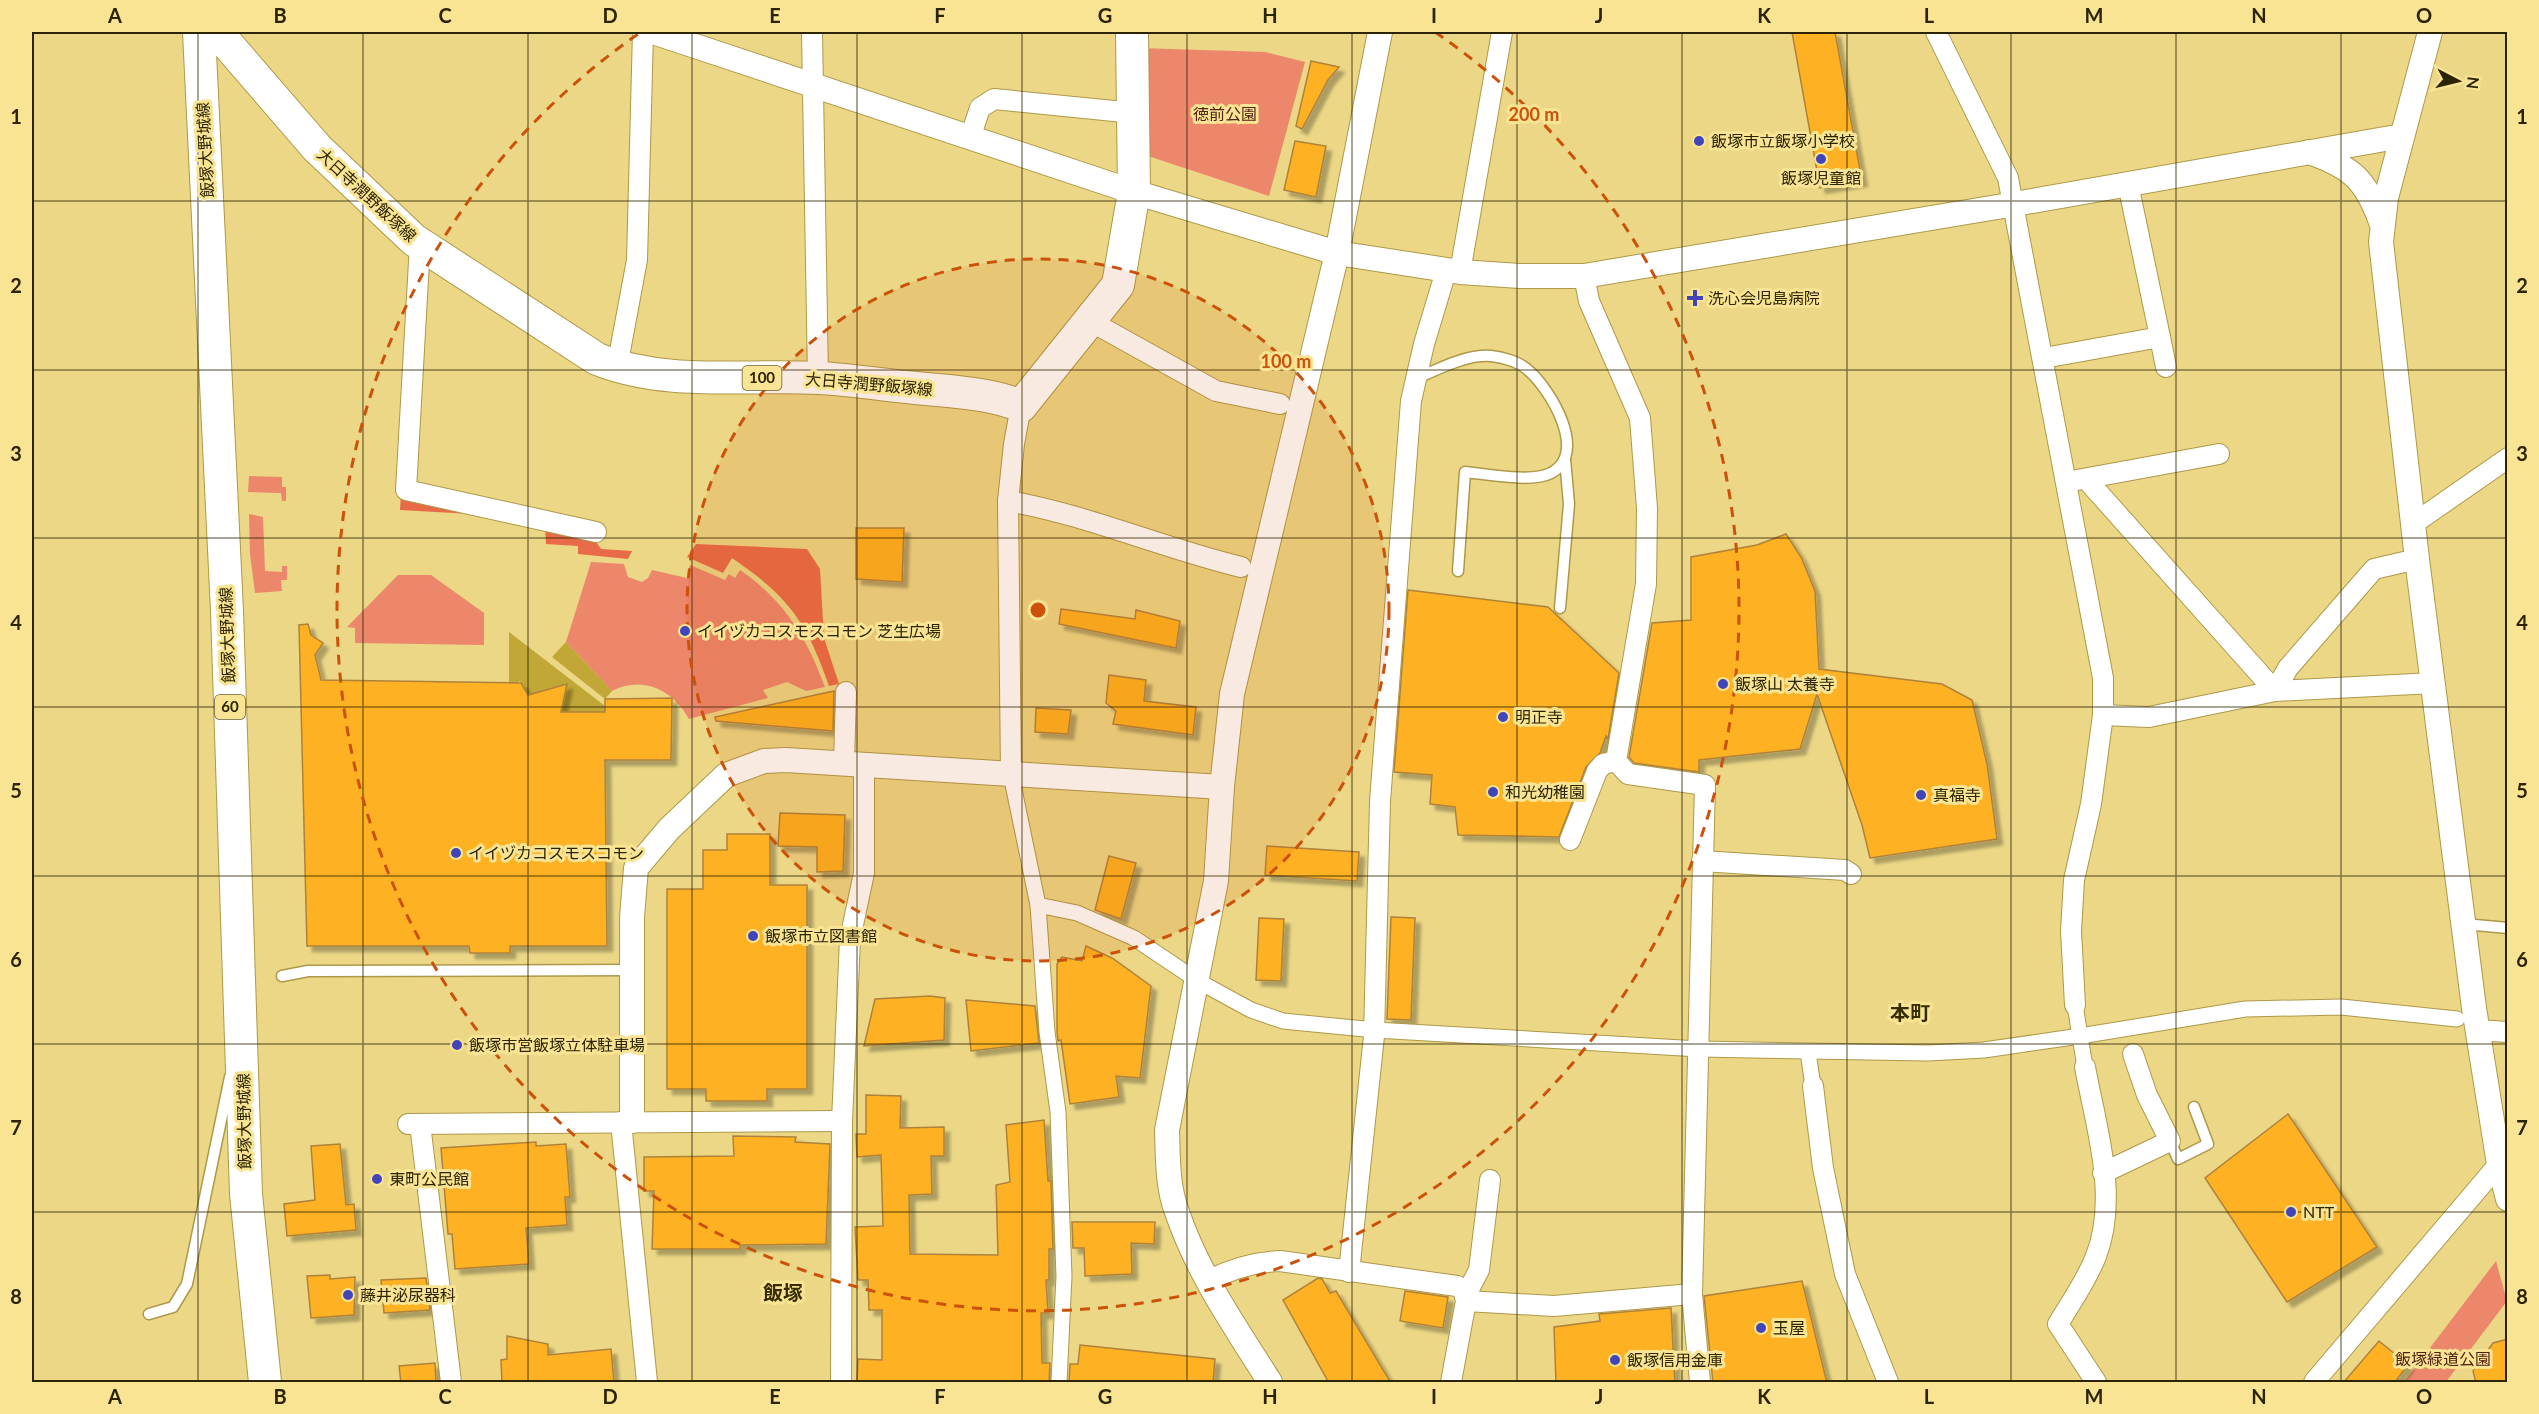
<svg xmlns="http://www.w3.org/2000/svg" width="2539" height="1414" font-family="Lato,'Noto Sans JP',sans-serif">
<style>
.green{fill:#ec876c}
.forest{fill:#e86a48}
.water{fill:#c1a735}
.building{fill:#feb120;stroke:#af823b;stroke-width:1.5;filter:url(#shadow)}
.lines{fill:none;stroke-linecap:round;stroke-linejoin:round}
.service-casing{stroke:#ad9949;stroke-width:13}
.pedestrian-casing{stroke:#ad9949;stroke-width:17}
.minor-casing{stroke:#ad9949;stroke-width:22}
.tertiary-casing{stroke:#ad9949;stroke-width:26}
.primary-casing{stroke:#ad9949;stroke-width:34}
.service{stroke:#fff;stroke-width:10}
.pedestrian{stroke:#fff;stroke-width:15}
.minor{stroke:#fff;stroke-width:20}
.tertiary{stroke:#fff;stroke-width:24}
.primary{stroke:#fff;stroke-width:32}
.grid{fill:none;stroke:#2b2301;stroke-width:1.5;stroke-opacity:0.55}
.ring{fill:none;stroke:#cc510a;stroke-width:3;stroke-dasharray:10 8}
.poi-dot{fill:#4245ba;stroke:#f8e493;stroke-width:2}
.labels{text-anchor:middle;stroke-width:6;stroke-linejoin:round;paint-order:stroke}
.shield{fill:#f8e493;stroke:#685d2d;stroke-width:1.5}
.shield-label{font-size:15px;font-weight:bold;fill:#2b2301}
.park-label{font-size:16px;fill:#532114;stroke:#f8e493}
.poi-label{font-size:16px;fill:#2b2301;stroke:#f8e493;text-anchor:start}
.street-label{font-size:16px;fill:#2b2301;stroke:#f8e493}
.quarter-label{font-size:20px;font-weight:bold;fill:#362c00;stroke:#f8e493}
.centre{fill:#cc510a;stroke:#f8e493;stroke-width:3}
.ring-label{font-size:18px;text-anchor:middle;font-weight:bold;fill:#cc510a;stroke:#f8e493;stroke-width:6;stroke-linejoin:round;paint-order:stroke}
.neatline{fill:none;stroke:#2b2301;stroke-width:2}
.grid-label{font-size:20px;text-anchor:middle;font-weight:bold;fill:#2b2301}
</style>
<defs>
<filter id="shadow"><feDropShadow dx="5.5" dy="5.5" stdDeviation="1.5" flood-color="#0004"/></filter>
</defs>
<rect width="100%" height="100%" fill="#ebd786"/>
<g class="green">
<polygon points="1139,48 1265,52 1305,62 1269,196 1145,155"/>
<polygon points="249,476 282,477 282,487 286,487 286,501 282,501 281,493 248,492"/>
<polygon points="249,514 263,517 265,571 282,572 282,566 287,566 287,580 281,580 282,591 255,593 250,554"/>
<path d="M591,562L624,564L628,577L642,582L648,578L652,570L687,578L690,565L725,580L729,574L735,578L740,570C784,600 807,638 825,687L806,691L787,682L763,690L768,698L689,719C673,690 643,675 612,691L566,642Z"/>
<polygon points="398,575 431,575 484,613 484,645 355,643 355,628 347,627"/>
<polygon points="2496,1261 2507,1301 2446,1382 2404,1382"/>
</g>
<g class="forest">
<polygon points="401,494 490,515 400,510"/>
<polygon points="545,527 592,536 601,549 632,551 628,559 578,554 578,546 546,544"/>
<path d="M696,544L807,549L820,569L824,638L839,684L829,686C807,622 788,596 732,558L723,573L687,557Z"/>
</g>
<g class="water">
<polygon points="509,632 605,706 605,712 561,712 566,687 528,695 520,681 509,689"/>
<polygon points="566,642 612,691 605,699 552,657"/>
</g>
<g class="building">
<polygon points="1792,32 1835,32 1862,181 1820,188"/>
<polygon points="1311,61 1339,67 1328,80 1302,129 1296,126"/>
<polygon points="1295,141 1326,146 1316,197 1284,190"/>
<polygon points="856,528 904,528 902,582 856,579"/>
<polygon points="1786,534 1801,557 1815,591 1819,669 1942,684 1972,700 1987,764 1997,839 1870,858 1862,825 1817,694 1800,749 1699,760 1699,772 1634,763 1629,757 1652,623 1691,620 1691,557 1757,545"/>
<polygon points="1408,590 1548,607 1619,673 1608,739 1606,736 1600,753 1586,767 1559,837 1458,835 1455,807 1430,804 1432,775 1394,772"/>
<polygon points="1061,609 1135,619 1136,610 1180,621 1176,648 1059,624"/>
<polygon points="308,624 311,635 323,643 315,655 321,680 521,683 528,695 567,684 561,712 605,712 605,699 672,698 671,760 605,760 607,946 510,946 510,953 470,953 469,946 307,946 299,625"/>
<polygon points="1109,675 1146,680 1144,701 1196,707 1193,735 1113,724 1116,711 1106,703"/>
<polygon points="834,691 833,731 716,721 715,717"/>
<polygon points="1036,708 1071,710 1068,734 1035,732"/>
<polygon points="780,813 845,815 843,871 817,872 817,847 778,846"/>
<polygon points="727,834 770,834 770,885 807,885 807,1089 767,1089 767,1101 706,1101 706,1089 667,1089 667,889 703,889 703,850 727,850"/>
<polygon points="1267,846 1359,852 1357,881 1265,875"/>
<polygon points="1109,856 1136,863 1121,919 1095,910"/>
<polygon points="1391,917 1415,918 1411,1020 1387,1019"/>
<polygon points="1259,918 1284,919 1281,981 1256,980"/>
<polygon points="1086,946 1112,958 1151,986 1140,1078 1116,1076 1119,1097 1070,1104 1061,1040 1058,1041 1057,1031 1057,964 1062,957 1082,961"/>
<polygon points="930,996 945,998 944,1040 864,1046 875,999"/>
<polygon points="966,1000 1035,1006 1039,1043 971,1051"/>
<polygon points="866,1095 901,1096 900,1128 944,1127 944,1156 931,1156 932,1194 909,1195 910,1254 998,1255 996,1185 1010,1182 1006,1125 1044,1120 1048,1181 1051,1181 1053,1249 1049,1249 1049,1280 1046,1280 1048,1313 1041,1313 1042,1363 1050,1363 1049,1383 857,1383 858,1359 882,1360 882,1310 869,1310 868,1280 858,1280 855,1227 883,1226 881,1155 857,1157 856,1134 866,1134"/>
<polygon points="2288,1114 2377,1247 2287,1302 2205,1178"/>
<polygon points="733,1136 796,1137 795,1142 830,1144 826,1244 740,1245 740,1249 652,1249 654,1191 644,1191 644,1157 734,1156"/>
<polygon points="536,1142 536,1146 566,1144 570,1197 565,1197 567,1225 526,1228 529,1264 455,1269 452,1234 448,1234 441,1148"/>
<polygon points="340,1144 346,1205 354,1204 356,1230 287,1236 284,1204 315,1200 311,1146"/>
<polygon points="1072,1222 1155,1222 1154,1244 1131,1243 1132,1274 1085,1276 1084,1248 1073,1248"/>
<polygon points="330,1275 330,1279 355,1277 354,1315 311,1318 307,1276"/>
<polygon points="426,1278 430,1310 384,1313 381,1280"/>
<polygon points="1318,1278 1322,1279 1330,1293 1336,1291 1391,1383 1329,1383 1283,1300"/>
<polygon points="1802,1281 1827,1383 1713,1383 1704,1296"/>
<polygon points="1405,1291 1448,1297 1443,1328 1400,1321"/>
<polygon points="1671,1308 1675,1383 1556,1383 1554,1327 1600,1321 1599,1314"/>
<polygon points="507,1336 548,1344 548,1355 611,1349 614,1383 502,1383 501,1360 507,1359"/>
<polygon points="2508,1339 2508,1383 2476,1383 2473,1371 2493,1343"/>
<polygon points="2379,1341 2408,1365 2394,1383 2343,1383"/>
<polygon points="1080,1345 1215,1359 1213,1383 1069,1383 1070,1364 1078,1364"/>
<polygon points="435,1363 436,1383 401,1383 399,1366"/>
</g>
<g class="lines">
<defs>
<g id="service">
<path d="M1417,378C1439,369 1466,354 1491,356C1503,357 1520,362 1529,371C1550,389 1589,453 1551,473C1532,483 1487,474 1465,472L1458,571"/>
<polyline points="1560,608 1569,504 1565,459"/>
<polyline points="2464,924 2508,928"/>
<polyline points="282,976 308,971 632,970"/>
<polyline points="2170,1141 2178,1159 2208,1144 2194,1107"/>
<polyline points="149,1314 173,1307 187,1284 230,1077"/>
</g>
<g id="pedestrian">
<polyline points="1011,775 1038,905 1047,1032 1058,1112 1064,1276 1059,1382"/>
<polyline points="1038,905 1077,913 1134,938 1198,981 1251,1010 1283,1021 1375,1030 1699,1049 1928,1053 1984,1050 2080,1036 2245,1009 2341,1007 2457,1019"/>
<polyline points="2075,1005 2085,1067"/>
<polyline points="1808,1052 1813,1086"/>
</g>
<g id="minor">
<polyline points="812,32 818,378"/>
<polyline points="1936,32 2008,178 2103,678 2103,715 2091,804 2074,880 2071,931 2075,1005"/>
<polyline points="970,138 980,108 994,99 1134,113"/>
<polyline points="420,244 406,490 596,532"/>
<polyline points="1460,272 1502,32"/>
<polyline points="1584,276 1589,301 1640,418 1647,508 1646,584 1616,761 1628,774 1705,785 1692,1294 1700,1382"/>
<polyline points="1090,321 1216,391 1280,404"/>
<polyline points="2160,337 2166,367"/>
<polyline points="2044,358 2160,337 2128,184"/>
<polyline points="617,367 637,260 643,32"/>
<polyline points="2077,480 2219,454"/>
<polyline points="2087,480 2275,691 2288,668 2374,569 2417,559"/>
<path d="M1008,501C1088,515 1162,548 1241,567"/>
<polyline points="2413,524 2508,458"/>
<polyline points="2103,715 2149,717 2275,691 2434,683"/>
<polyline points="844,764 846,692"/>
<polyline points="1011,775 1008,501 1014,444 1021,406"/>
<polyline points="1570,840 1597,771 1603,764 1616,761"/>
<polyline points="1702,861 1845,870 1851,874"/>
<polyline points="2477,1030 2508,1032"/>
<path d="M2085,1067C2096,1127 2119,1197 2096,1256C2087,1280 2071,1302 2058,1324L2096,1382"/>
<polyline points="1813,1086 1823,1168 1845,1274 1888,1382"/>
<polyline points="621,1122 647,1382"/>
<polyline points="408,1124 842,1121"/>
<polyline points="420,1124 451,1382"/>
<polyline points="2103,1173 2170,1141 2147,1095 2133,1054"/>
<polyline points="1349,1272 1374,1036 1380,801 1411,401 1424,344 1446,271"/>
<path d="M1207,1281C1231,1269 1253,1262 1280,1261L1457,1286L1463,1289L1466,1301L1451,1382"/>
<polyline points="1466,1295 1479,1270 1490,1180"/>
<polyline points="1466,1301 1554,1306 1692,1294"/>
<polyline points="841,1382 842,1121 850,939 864,873 864,765"/>
<polyline points="2314,1382 2499,1164"/>
</g>
<g id="tertiary">
<polyline points="653,32 1134,192 1337,253 1460,272 1520,276 1584,276 2015,204 2402,136"/>
<polyline points="2430,32 2386,198 2381,242 2417,559 2474,1008 2499,1164 2508,1199"/>
<path d="M2309,152C2352,167 2366,180 2381,222"/>
<polyline points="632,1121 632,917 636,868 669,829 726,775 764,761 786,760 1222,787"/>
<path d="M1270,1382C1236,1328 1198,1274 1177,1212C1167,1186 1168,1157 1167,1130L1216,881L1222,787L1232,694L1337,253L1380,32"/>
</g>
<g id="primary">
<polyline points="199,32 227,611 246,1194 265,1382"/>
<path d="M217,32L317,148L414,240L597,359C667,387 745,374 819,378C855,380 891,386 927,389C958,392 993,394 1021,406L1118,285L1134,192L1132,32"/>
</g>
</defs>
<use href="#service" class="service-casing"/>
<use href="#pedestrian" class="pedestrian-casing"/>
<use href="#minor" class="minor-casing"/>
<use href="#tertiary" class="tertiary-casing"/>
<use href="#primary" class="primary-casing"/>
<use href="#service" class="service"/>
<use href="#pedestrian" class="pedestrian"/>
<use href="#minor" class="minor"/>
<use href="#tertiary" class="tertiary"/>
<use href="#primary" class="primary"/>
</g>
<path class="grid" d="M198,32V1382M363,32V1382M528,32V1382M692,32V1382M857,32V1382M1022,32V1382M1187,32V1382M1352,32V1382M1517,32V1382M1682,32V1382M1847,32V1382M2011,32V1382M2176,32V1382M2341,32V1382M32,201H2508M32,370H2508M32,538H2508M32,707H2508M32,876H2508M32,1044H2508M32,1212H2508"/>
<circle cx="1038" cy="610" r="351" fill="#cc510a" fill-opacity=".12"/>
<g class="ring">
<circle cx="1038" cy="610" r="351"/>
<path d="M1435 32A701 701 0 1 1 641 32"/>
</g>
<g class="poi-dot">
<circle cx="1699" cy="141" r="6"/>
<circle cx="1821" cy="159" r="6"/>
<path d="M1692 289h6v6h6v6h-6v6h-6v-6h-6v-6h6z"/>
<circle cx="685" cy="631" r="6"/>
<circle cx="1723" cy="684" r="6"/>
<circle cx="1503" cy="717" r="6"/>
<circle cx="1493" cy="792" r="6"/>
<circle cx="1921" cy="795" r="6"/>
<circle cx="456" cy="853" r="6"/>
<circle cx="753" cy="936" r="6"/>
<circle cx="457" cy="1045" r="6"/>
<circle cx="377" cy="1179" r="6"/>
<circle cx="2291" cy="1212" r="6"/>
<circle cx="348" cy="1295" r="6"/>
<circle cx="1761" cy="1328" r="6"/>
<circle cx="1615" cy="1360" r="6"/>
</g>
<g class="labels">
<g class="shield">
<rect x="742.5" y="366" width="39" height="24" rx="4.5"/>
<rect x="215" y="695" width="30" height="24" rx="4.5"/>
</g>
<g class="shield-label">
<text x="762" y="383">100</text>
<text x="230" y="712">60</text>
</g>
<g class="park-label">
<text x="1225" y="120">徳前公園</text>
<text x="2443" y="1365">飯塚緑道公園</text>
</g>
<g class="poi-label">
<text x="1711" y="147">飯塚市立飯塚小学校</text>
<text x="1821" y="184" text-anchor="middle">飯塚児童館</text>
<text x="1708" y="304">洗心会児島病院</text>
<text x="697" y="637">イイヅカコスモスコモン 芝生広場</text>
<text x="1735" y="690">飯塚山 太養寺</text>
<text x="1515" y="723">明正寺</text>
<text x="1505" y="798">和光幼稚園</text>
<text x="1933" y="801">真福寺</text>
<text x="468" y="859">イイヅカコスモスコモン</text>
<text x="765" y="942">飯塚市立図書館</text>
<text x="469" y="1051">飯塚市営飯塚立体駐車場</text>
<text x="389" y="1185">東町公民館</text>
<text x="2303" y="1218">NTT</text>
<text x="360" y="1301">藤井泌尿器科</text>
<text x="1773" y="1334">玉屋</text>
<text x="1627" y="1366">飯塚信用金庫</text>
</g>
<g class="street-label">
<text transform="translate(205 150) rotate(-93)" y="6">飯塚大野城線</text>
<text transform="translate(367 195) rotate(43)" y="6">大日寺潤野飯塚線</text>
<text transform="translate(869 384) rotate(5)" y="6">大日寺潤野飯塚線</text>
<text transform="translate(227 635) rotate(-92)" y="6">飯塚大野城線</text>
<text transform="translate(244 1121) rotate(-91)" y="6">飯塚大野城線</text>
</g>
<g class="quarter-label">
<text x="1910" y="1020">本町</text>
<text x="783" y="1300">飯塚</text>
</g>
</g>
<circle cx="1038" cy="610" r="9" class="centre"/>
<g class="ring-label">
<text x="1534" y="121">200 m</text>
<text x="1286" y="368">100 m</text>
</g>
<rect width="2539" height="1414" fill="none" stroke="#f8e493" stroke-width="66"/>
<g transform="translate(2458 81) rotate(97)" stroke="#f8e493" stroke-width="4.5" paint-order="stroke">
<path d="M0-4.5L10 22L0 15L-10 22Z" fill="#2b2301"/>
<text y="-9" font-size="16" font-weight="bold" text-anchor="middle" fill="#2b2301">N</text>
</g>
<rect x="33" y="33" width="2473" height="1348" class="neatline"/>
<g class="grid-label">
<text x="115" y="23">A</text>
<text x="280" y="23">B</text>
<text x="445" y="23">C</text>
<text x="610" y="23">D</text>
<text x="775" y="23">E</text>
<text x="940" y="23">F</text>
<text x="1105" y="23">G</text>
<text x="1270" y="23">H</text>
<text x="1434" y="23">I</text>
<text x="1599" y="23">J</text>
<text x="1764" y="23">K</text>
<text x="1929" y="23">L</text>
<text x="2094" y="23">M</text>
<text x="2259" y="23">N</text>
<text x="2424" y="23">O</text>
<text x="16" y="124">1</text>
<text x="2522" y="124">1</text>
<text x="16" y="293">2</text>
<text x="2522" y="293">2</text>
<text x="16" y="461">3</text>
<text x="2522" y="461">3</text>
<text x="16" y="630">4</text>
<text x="2522" y="630">4</text>
<text x="16" y="798">5</text>
<text x="2522" y="798">5</text>
<text x="16" y="967">6</text>
<text x="2522" y="967">6</text>
<text x="16" y="1135">7</text>
<text x="2522" y="1135">7</text>
<text x="16" y="1304">8</text>
<text x="2522" y="1304">8</text>
<text x="115" y="1404">A</text>
<text x="280" y="1404">B</text>
<text x="445" y="1404">C</text>
<text x="610" y="1404">D</text>
<text x="775" y="1404">E</text>
<text x="940" y="1404">F</text>
<text x="1105" y="1404">G</text>
<text x="1270" y="1404">H</text>
<text x="1434" y="1404">I</text>
<text x="1599" y="1404">J</text>
<text x="1764" y="1404">K</text>
<text x="1929" y="1404">L</text>
<text x="2094" y="1404">M</text>
<text x="2259" y="1404">N</text>
<text x="2424" y="1404">O</text>
</g>
</svg>
